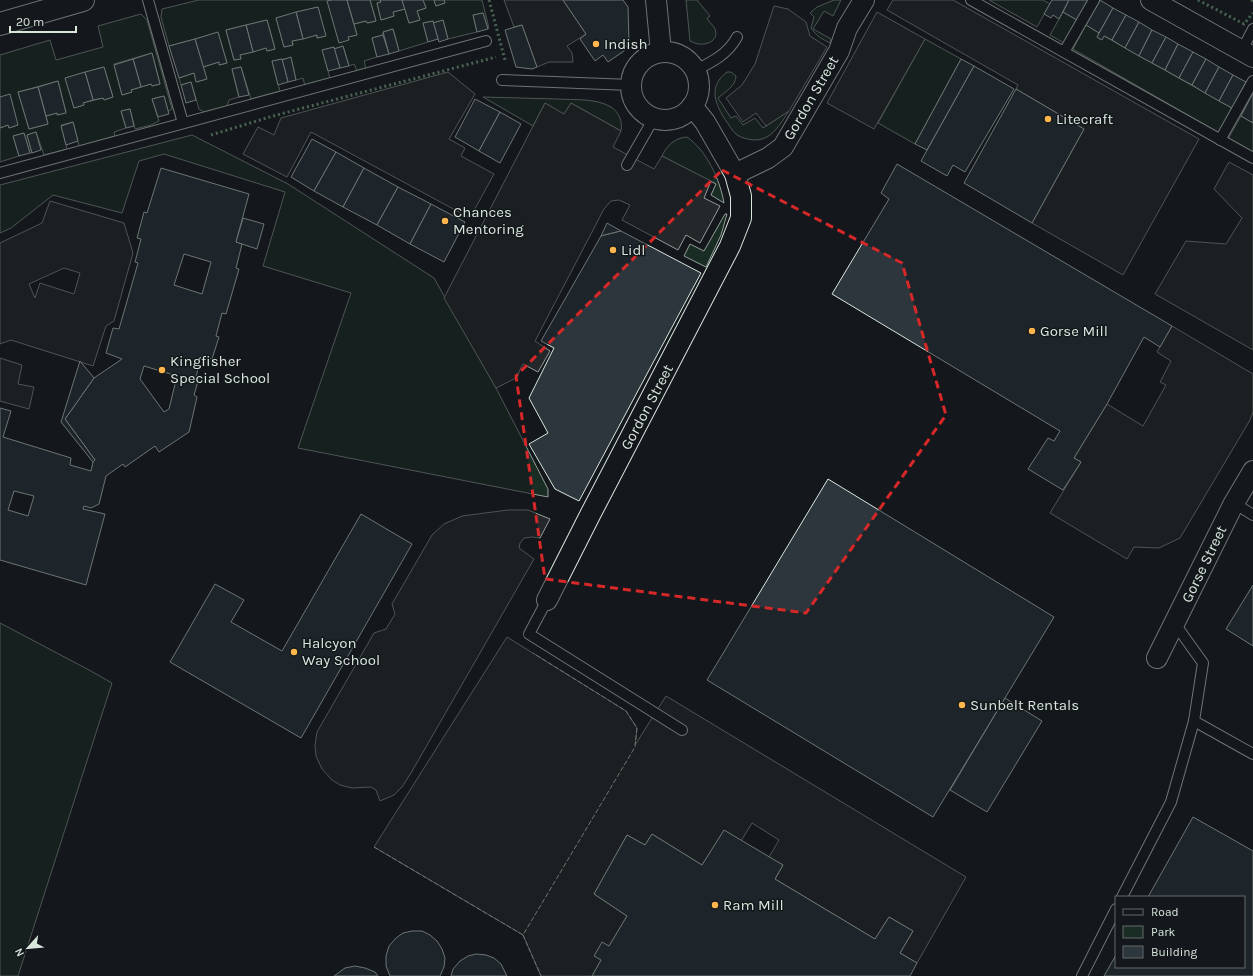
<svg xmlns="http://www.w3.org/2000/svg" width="1253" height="976" font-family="Karla,sans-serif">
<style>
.green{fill:#1a2d24;stroke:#939e99;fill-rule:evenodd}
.parking{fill:#24282b;stroke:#939e99;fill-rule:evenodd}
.building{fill:#2c363c;stroke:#d8e6dc;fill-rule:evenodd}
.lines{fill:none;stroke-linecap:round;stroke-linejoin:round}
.service-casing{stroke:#d8e6dc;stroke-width:12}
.minor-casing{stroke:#d8e6dc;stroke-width:22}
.trunk-casing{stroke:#d8e6dc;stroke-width:24}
.service{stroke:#14181c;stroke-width:10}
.minor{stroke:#14181c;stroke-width:20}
.trunk{stroke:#14181c;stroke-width:22}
.hedge{stroke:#8ac095;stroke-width:3;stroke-dasharray:2 3;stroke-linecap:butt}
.fence{stroke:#d8e6dc;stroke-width:1;stroke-dasharray:5 2;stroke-linecap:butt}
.marked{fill:none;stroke:#d62828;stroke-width:3;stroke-dasharray:8 5;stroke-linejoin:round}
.poi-dot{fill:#ffb74d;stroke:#14181c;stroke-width:1.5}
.labels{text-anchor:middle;stroke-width:3;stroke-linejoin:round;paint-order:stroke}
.poi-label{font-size:15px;fill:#d8e6dc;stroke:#14181c;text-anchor:start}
.street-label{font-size:15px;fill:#d8e6dc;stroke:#14181c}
</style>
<rect width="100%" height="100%" fill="#14181c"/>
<g class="green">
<path d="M199,0H332L349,40L348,37L357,35L354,24L366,21L368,23L376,21L370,0H380L381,2L377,3L381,20L394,16L393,12L405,9L409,23L420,20L417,11L426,8L423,0H434L436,6L445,3L444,0H482L489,28L488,29L483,13L473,15L477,32L448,39L443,20L433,23V21L423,23L428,42L399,51L393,29L383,32V35L372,38L377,57L364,61L366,69L357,71L354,64L349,66L343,46L334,49V47L323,50L330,79L305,86L303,78L296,80L291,58L272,61L280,91L251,99L241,67L232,69L239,97L229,100L227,106L204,112L199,109L191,82L181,85L179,78L194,73L197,82L206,79L203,67L219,62L220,65L227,63L218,33L169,46L161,17L162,9ZM318,7L325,36L317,38V35L292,41L293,45L284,47L276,18ZM267,20L275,49L267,51L266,48L240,55L241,59L234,60L226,30Z"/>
<path d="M686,0H697L710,16L707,18C709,22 713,25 715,29C719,40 708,45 699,44C696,44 693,42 690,41Z"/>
<path d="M834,0H841L833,16L824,11L813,29L831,39L830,43C822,39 816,36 811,28L814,17L810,13L817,7Z"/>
<polygon points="989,0 1043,0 1050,4 1037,27"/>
<polygon points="1063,12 1077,20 1064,43 1050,35"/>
<path d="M141,14L147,20L172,109L168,111L164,96L152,99L159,121L151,125L135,129L130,109L121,111L126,128L114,132L115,136L79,146L73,122L61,125L67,149L44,155L36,132L27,135L32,153H30L24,133L13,136L19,156L0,162V128L8,125L9,128L18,125L0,97V55L50,40L56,60L103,47L98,26ZM152,53L160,84L152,86L151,84L131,90L132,92L122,95L114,64ZM104,67L113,97L104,100L103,98L83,103L84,105L74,108L66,78ZM58,81L66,112L58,115L57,113L46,116L48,124L29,129L18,92Z"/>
<polygon points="1086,25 1099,33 1097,37 1101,40 1104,36 1232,108 1219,133 1073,49"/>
<polygon points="925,39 961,59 915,144 878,123"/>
<path d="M727,72H731L736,76C736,86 725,92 718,98L731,118L736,116L743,125L755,118L763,128L789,111C783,120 776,132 767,137C758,142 746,140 737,135C732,131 728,123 724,118C714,101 709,86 727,72Z"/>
<path d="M483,97C508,98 532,98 557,99C574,100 596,98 611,107C619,112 623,122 621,131L571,103L564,115L545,103L533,126Z"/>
<polygon points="1241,116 1253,123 1253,153 1228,139"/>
<polygon points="192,135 288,184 434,278 496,388 548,489 548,497 298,448 351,293 263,266 285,192 164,154 139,161 122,213 53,195 11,228 0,233 0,185"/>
<path d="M687,137C707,151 720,180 724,203L711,195L716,184L662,156C667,145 675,138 687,137Z"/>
<polygon points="725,214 727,214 721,235 706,267 684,256 690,244 704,251"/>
<polygon points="0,623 91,671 112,683 18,976 0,976"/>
</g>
<g class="parking">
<polygon points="504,0 563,0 586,34 567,46 572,53 573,62 549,62 537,67 522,25 514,27"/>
<polygon points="893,0 953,0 1199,139 1123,275 1032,223 1084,129 1016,89 1018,85 887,10"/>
<polygon points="774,6 788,9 806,22 810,36 827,47 789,111 766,126 756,113 743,122 726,98 742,85 755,64"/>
<polygon points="877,12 925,39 874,129 827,103"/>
<polygon points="448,72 475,94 449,139 465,148 461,156 494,174 470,218 311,132 287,177 243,154 258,127 274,135 281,118"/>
<polygon points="545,103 564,114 571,103 621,131 613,147 654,169 662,156 711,181 704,198 720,206 700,243 686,235 678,250 622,220 630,205 619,200 611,201 604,209 535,341 550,351 538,372 523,364 516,378 496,388 444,298"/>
<polygon points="1229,162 1253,175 1253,350 1155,294 1186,241 1226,244 1242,218 1214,189"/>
<path d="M50,201L124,223L133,253L114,321L106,326L93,366L11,340L0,344V243L42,223ZM64,268L80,273L74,294L40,283L35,298L29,284Z"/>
<polygon points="1172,326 1253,374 1253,412 1250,420 1180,538 1159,548 1134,547 1127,559 1050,513 1081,462 1074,458 1107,404 1143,426 1166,385 1160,382 1171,361 1157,352"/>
<polygon points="0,358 22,365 18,384 34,387 29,409 0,401"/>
<polygon points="508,510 528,510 550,519 540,538 532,537 524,538 520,543 519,548 534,559 411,773 402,787 394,795 380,801 376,790 371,787 352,788 340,785 332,780 322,769 316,756 315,745 317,732 374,633 386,629 395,614 392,604 432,535 444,524 462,516"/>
<polygon points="507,637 626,711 637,728 635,745 666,696 966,877 917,963 900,953 913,931 889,917 875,939 775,879 783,865 769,857 779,840 752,823 741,841 724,831 702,865 652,834 645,845 627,835 594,894 627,916 592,976 541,976 523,935 374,847"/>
</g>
<g class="building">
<polygon points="332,0 347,0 357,35 348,37 349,40 339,43 327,1"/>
<polygon points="347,0 370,0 376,21 367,23 366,21 354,24"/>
<polygon points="380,0 402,0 405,9 393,12 394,16 381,20 377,3 381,2"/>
<polygon points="402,0 423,0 426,8 417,11 420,20 409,23"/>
<polygon points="434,0 444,0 445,3 436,6"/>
<polygon points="563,0 623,0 628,7 629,42 624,51 608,62 603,55 595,61 580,39 586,34"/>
<polygon points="1052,0 1069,0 1059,19 1053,15 1051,18 1044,14"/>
<polygon points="1069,0 1088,0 1077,20 1063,12"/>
<polygon points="1100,0 1113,8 1099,33 1086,25"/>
<polygon points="318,7 326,36 317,38 317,35 303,39 296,12"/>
<polygon points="1113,8 1126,15 1112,40 1104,36 1102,40 1097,37"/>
<polygon points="296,12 303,39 292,41 293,45 284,47 276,18"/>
<polygon points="483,13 488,29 477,32 473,15"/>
<polygon points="1126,15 1139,22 1125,48 1112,40"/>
<polygon points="267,20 275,49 267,51 266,48 253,52 246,25"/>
<polygon points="443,20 448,39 439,42 433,23"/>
<polygon points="433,21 438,39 428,42 423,23"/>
<polygon points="1139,22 1152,30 1139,56 1125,48"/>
<polygon points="246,25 253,52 240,55 241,59 234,60 226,30"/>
<polygon points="522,25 537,67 532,69 516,67 505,30"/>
<polygon points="393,29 399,51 389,54 383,32"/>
<polygon points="1152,30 1166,37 1152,63 1139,56"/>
<polygon points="218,32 227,63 219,65 219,62 203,67 195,39"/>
<polygon points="383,35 389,54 377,57 372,38"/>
<polygon points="1166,37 1178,44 1165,70 1152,63"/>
<polygon points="195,39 207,79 196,82 194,73 179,78 169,46"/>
<polygon points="1178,44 1193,52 1179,78 1165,70"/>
<polygon points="343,46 349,66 340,68 334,49"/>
<polygon points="334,47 340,68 328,71 322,50"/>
<polygon points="1193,52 1206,59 1192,85 1179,78"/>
<polygon points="152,53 160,84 152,86 151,84 141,87 133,59"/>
<polygon points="291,57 296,80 288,82 282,60"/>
<polygon points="133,59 141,87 131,90 132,92 122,95 114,65"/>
<polygon points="282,59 288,82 278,85 272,61"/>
<polygon points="961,59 974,66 927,150 915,144"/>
<polygon points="1206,59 1219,67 1205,93 1192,85"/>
<polygon points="974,66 1014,89 965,172 953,165 947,176 921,161"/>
<polygon points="104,67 113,97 104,100 103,98 93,100 85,72"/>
<polygon points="241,67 249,95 239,97 232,69"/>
<polygon points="1219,67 1233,75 1219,101 1205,93"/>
<polygon points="85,72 93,100 83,103 84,105 74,108 65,78"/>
<polygon points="1233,75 1246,82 1232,108 1219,101"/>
<polygon points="58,81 66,113 57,115 57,113 46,116 38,87"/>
<polygon points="191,82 196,100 186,103 181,85"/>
<polygon points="38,87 48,124 29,129 18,92"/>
<polygon points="1016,89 1084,129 1032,223 964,183"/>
<polygon points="1253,93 1253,123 1241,116"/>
<polygon points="10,94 18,125 9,128 8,125 0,128 0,97"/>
<polygon points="164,96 169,114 158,117 152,99"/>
<polygon points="475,99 500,112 479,151 455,137"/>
<polygon points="130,109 134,126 126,128 121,111"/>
<polygon points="500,112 521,124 500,163 479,151"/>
<polygon points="73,122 78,141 66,145 61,126"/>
<polygon points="36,132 41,150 32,153 27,135"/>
<polygon points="24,133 30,153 19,156 13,136"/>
<polygon points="312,139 336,152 314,191 291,177"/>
<polygon points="336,152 364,168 343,207 314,191"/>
<polygon points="897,164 1172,326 1160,347 1144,337 1107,404 1074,458 1081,462 1063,490 1028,469 1048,438 1054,441 1060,431 832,294 889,199 881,193"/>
<path d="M161,168L249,194L236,242L242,244L236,268L239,269L226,314L222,313L216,336L219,337L212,359L201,356L196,377L199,378L194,395L197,397L189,432L159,452L155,446L125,467L123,464L106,476L99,504L91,508L84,506L83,509L105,514L86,585L0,560V408L11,411L3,437L71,458L70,465L91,471L93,462L95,460L65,419L94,378L122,359L106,353L113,328L119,329L138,263L135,262L141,239L137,238L144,212L147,213ZM184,254L211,262L202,294L174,285ZM144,366L177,376L169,409L164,412L140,379ZM14,491L34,496L28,516L8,510Z"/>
<polygon points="364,168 398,187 377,225 343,207"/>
<polygon points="398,187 431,204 410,244 377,225"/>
<polygon points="431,204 465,222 444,262 410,244"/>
<polygon points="243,218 264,224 257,249 236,242"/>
<polygon points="607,223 621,231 601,236"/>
<polygon points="621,231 701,273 579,501 555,489 529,444 548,433 529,398 554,348 541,341 601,236"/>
<polygon points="80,361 94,378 65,419 95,460 93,462 61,422"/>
<polygon points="828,479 1054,617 933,817 707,680"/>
<polygon points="361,514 412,544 301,738 170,662 215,584 244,600 231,622 282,651"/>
<polygon points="1253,585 1253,646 1226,629"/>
<polygon points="1005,698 1042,721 987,812 950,790"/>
<polygon points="1193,817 1253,851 1253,976 1104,976 1116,955 1116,967 1244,967 1244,897 1148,897"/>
<polygon points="724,830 783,865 775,879 875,939 889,917 913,931 900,953 917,963 910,976 592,976 601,960 594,956 602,942 609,946 627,916 594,894 627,835 645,845 652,834 702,865"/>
<polygon points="412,931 422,931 430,935 437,941 442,949 445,958 444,967 440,976 390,976 386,966 386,956 389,946 396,938 403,933"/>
<polygon points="476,954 486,955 494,958 501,964 507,976 451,976 453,969 460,961 468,956"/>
<polygon points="355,966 365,968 375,972 378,976 334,976 345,968"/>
</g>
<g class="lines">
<defs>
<g id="service">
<polyline points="148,0 183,123"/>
<polyline points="971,0 1253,158"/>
<polyline points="1242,50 1253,29"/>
<polyline points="1064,52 1094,0"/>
<path d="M696,70C712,62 728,54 737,37"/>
<polyline points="502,80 631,85"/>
<polyline points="1220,140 1253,81"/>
<polyline points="627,165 654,118"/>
<polyline points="0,173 486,41"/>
<polyline points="1234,503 1253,515"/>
<polyline points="547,600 529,634 682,730"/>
<polyline points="1175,624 1203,663 1194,721 1253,754"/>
<polyline points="1122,897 1171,802 1194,721"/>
<polyline points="1082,976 1116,909"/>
</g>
<g id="minor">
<polyline points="656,0 661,52"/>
<polyline points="1151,0 1253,57"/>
<circle cx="665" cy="86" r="34"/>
<polyline points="735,174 768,158 783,147 839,51 847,28 864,0"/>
<polyline points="547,600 590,515 730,246 741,218 741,196 735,174 705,122 692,106"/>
<polyline points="1157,658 1234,503 1253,471"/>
</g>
<polyline id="trunk" points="0,24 83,0"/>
</defs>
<use href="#service" class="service-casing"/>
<use href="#minor" class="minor-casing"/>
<use href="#trunk" class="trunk-casing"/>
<use href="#service" class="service"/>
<use href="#minor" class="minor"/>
<use href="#trunk" class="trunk"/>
<g class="hedge">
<polyline points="489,0 505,60"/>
<polyline points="1198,0 1244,24 1253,13"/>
<polyline points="1251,0 1253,1"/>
<polyline points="211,135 273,116 496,57"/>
</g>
<g class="fence">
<polyline points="374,847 523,935 635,747 637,728 626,711 533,653"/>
<polyline points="523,935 541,976"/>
</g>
</g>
<path d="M0 0H1253V976H0ZM722,170L902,263L946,415L806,613L545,579L516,376Z" fill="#14181c" fill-opacity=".55" fill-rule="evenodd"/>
<path class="marked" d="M722,170L902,263L946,415L806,613L545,579L516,376Z"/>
<g class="poi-dot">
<circle cx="596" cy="44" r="4"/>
<circle cx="1048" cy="119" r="4"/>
<circle cx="445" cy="221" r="4"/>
<circle cx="613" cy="250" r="4"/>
<circle cx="1032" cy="331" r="4"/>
<circle cx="162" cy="370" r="4"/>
<circle cx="294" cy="652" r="4"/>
<circle cx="962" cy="705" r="4"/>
<circle cx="715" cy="905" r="4"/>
</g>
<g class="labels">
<g class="poi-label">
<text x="604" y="49">Indish</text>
<text x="1056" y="124">Litecraft</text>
<text x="453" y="217">Chances<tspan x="453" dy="17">Mentoring</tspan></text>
<text x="621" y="255">Lidl</text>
<text x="1040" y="336">Gorse Mill</text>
<text x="170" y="366">Kingfisher<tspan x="170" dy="17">Special School</tspan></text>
<text x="302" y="648">Halcyon<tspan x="302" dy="17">Way School</tspan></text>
<text x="970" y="710">Sunbelt Rentals</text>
<text x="723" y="910">Ram Mill</text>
</g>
<g class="street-label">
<text transform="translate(811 98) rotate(-60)" y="5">Gordon Street</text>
<text transform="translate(647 407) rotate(-62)" y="5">Gordon Street</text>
<text transform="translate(1204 564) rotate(-64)" y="5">Gorse Street</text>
</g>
</g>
<rect x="1115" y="896" width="130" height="72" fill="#14181c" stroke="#626a69"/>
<rect x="1123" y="909" width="20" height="6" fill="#14181c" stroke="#626a69"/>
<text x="1151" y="916" font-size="12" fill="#d8e6dc">Road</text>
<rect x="1123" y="926" width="20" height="12" fill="#1a2d24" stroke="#626a69"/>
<text x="1151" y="936" font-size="12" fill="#d8e6dc">Park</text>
<rect x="1123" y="946" width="20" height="12" fill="#2c363c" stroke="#626a69"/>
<text x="1151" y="956" font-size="12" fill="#d8e6dc">Building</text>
<g transform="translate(28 948) rotate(243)" stroke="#14181c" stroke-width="3" paint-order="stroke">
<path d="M0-3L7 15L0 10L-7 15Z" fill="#d8e6dc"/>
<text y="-6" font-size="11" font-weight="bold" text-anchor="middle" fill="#d8e6dc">N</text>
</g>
<path d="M10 26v6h66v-6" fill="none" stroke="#d8e6dc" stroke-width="2"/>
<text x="16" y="26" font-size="12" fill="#d8e6dc" stroke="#14181c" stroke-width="3" paint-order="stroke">20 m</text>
</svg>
